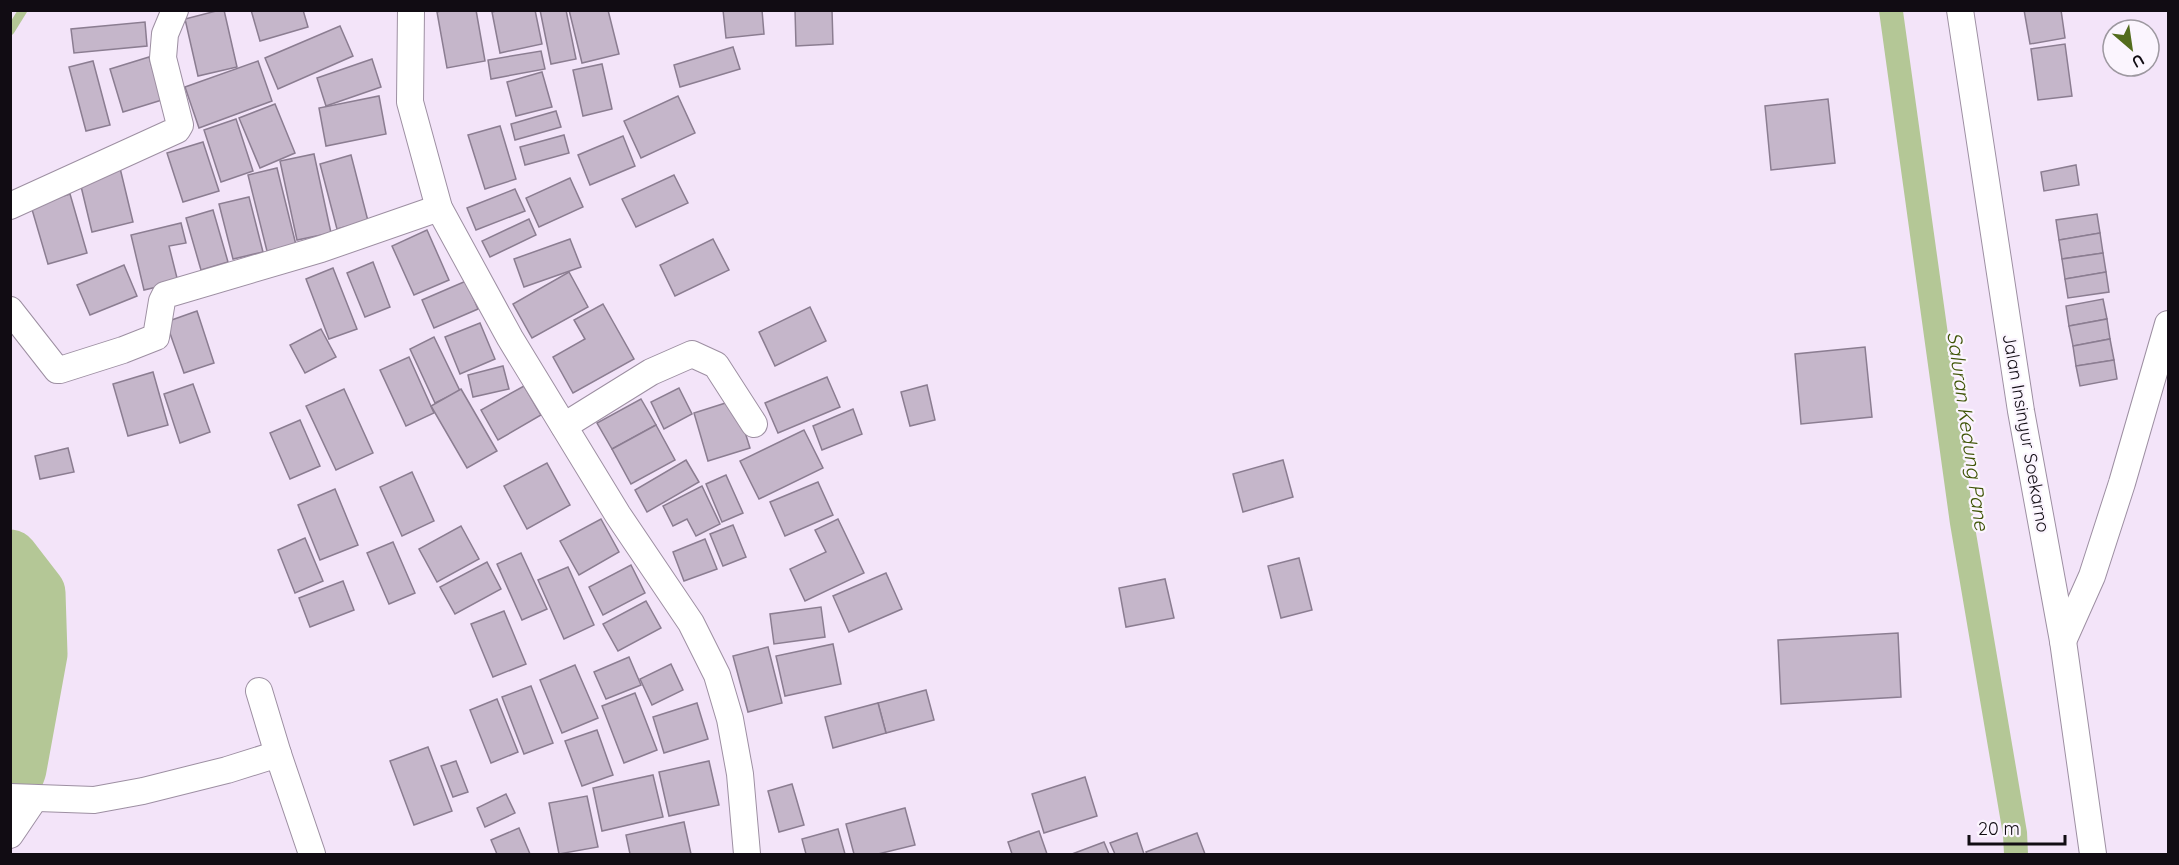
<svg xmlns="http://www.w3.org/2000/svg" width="2179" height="865" font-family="Quicksand,sans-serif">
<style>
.water{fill:#b4c796}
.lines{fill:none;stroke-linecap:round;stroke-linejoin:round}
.stream{stroke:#b4c796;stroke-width:9}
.river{stroke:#b4c796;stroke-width:57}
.building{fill:#c5b6ca;stroke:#8b7d91;stroke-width:1.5}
.minor-casing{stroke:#9d8fa2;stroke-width:28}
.minor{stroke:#fff;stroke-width:26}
.labels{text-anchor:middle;stroke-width:4.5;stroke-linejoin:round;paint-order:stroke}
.street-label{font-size:18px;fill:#110c13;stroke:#fbf5fe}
.water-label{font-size:20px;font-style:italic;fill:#3f5406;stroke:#fbf5fe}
</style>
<rect width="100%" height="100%" fill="#f3e4f9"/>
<polygon class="water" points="1879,11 1903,11 1974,521 2027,832 2028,854 2004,854 2003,835 1950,524"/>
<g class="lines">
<polyline class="stream" points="10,31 23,10"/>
<polyline class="river" points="10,558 37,593 39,654 18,769 10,791"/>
</g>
<g class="building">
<polygon points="220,10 224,10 237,67 198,76 185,19"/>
<polygon points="251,10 303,10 308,27 260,41"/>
<polygon points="444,10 476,10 485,61 447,68 437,12"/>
<polygon points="500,10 535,10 542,44 500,53 492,12"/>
<polygon points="540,10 566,10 576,59 551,64"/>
<polygon points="569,10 608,10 619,54 582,63"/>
<polygon points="723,10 762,10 764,34 726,38"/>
<polygon points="795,10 832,10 833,44 796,46"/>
<polygon points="2024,10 2061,10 2065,38 2030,44"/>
<polygon points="145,22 147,46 74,53 71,29"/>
<polygon points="340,26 353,56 278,89 265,58"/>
<polygon points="2065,44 2072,96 2038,100 2031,49"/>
<polygon points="733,47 740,69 680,87 674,65"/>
<polygon points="541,51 545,69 491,79 488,60"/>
<polygon points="149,57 162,100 123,112 110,69"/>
<polygon points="372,59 381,87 326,106 317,78"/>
<polygon points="93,61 110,125 86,131 69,67"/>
<polygon points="258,61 272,101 199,128 185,87"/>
<polygon points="602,64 612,109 583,116 573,70"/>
<polygon points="542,72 552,107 516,116 507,82"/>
<polygon points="379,96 386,134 326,146 319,108"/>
<polygon points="678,96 695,133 641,158 624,121"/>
<polygon points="1828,99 1835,163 1771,170 1765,106"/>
<polygon points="275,104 295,153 260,168 239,118"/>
<polygon points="556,111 561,127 515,140 511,124"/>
<polygon points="236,119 253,171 221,182 204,130"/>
<polygon points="500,126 516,179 485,189 468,135"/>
<polygon points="564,135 569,153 525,165 520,147"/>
<polygon points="623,136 635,166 590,185 578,155"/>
<polygon points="203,142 219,191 183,202 167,153"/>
<polygon points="314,154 331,233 297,240 280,161"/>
<polygon points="351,155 368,221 337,229 320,164"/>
<polygon points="2076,165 2079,185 2044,191 2041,172"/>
<polygon points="120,168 133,222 92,232 79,178"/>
<polygon points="277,168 296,245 267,251 248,175"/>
<polygon points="674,175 688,203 636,227 622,199"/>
<polygon points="570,178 583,207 539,227 526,198"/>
<polygon points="515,189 525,211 476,230 467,208"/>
<polygon points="70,194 87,253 48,264 31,206"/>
<polygon points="249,197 263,252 233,259 219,204"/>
<polygon points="213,210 228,262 201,270 186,218"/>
<polygon points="2097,214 2100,233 2059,240 2056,220"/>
<polygon points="529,219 536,235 490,257 482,241"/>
<polygon points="181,223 186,243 169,246 178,282 144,290 131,235"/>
<polygon points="427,230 449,280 414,295 392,246"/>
<polygon points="2100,233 2103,253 2062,259 2059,240"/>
<polygon points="570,239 581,267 524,287 514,259"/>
<polygon points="713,239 729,270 675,296 660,265"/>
<polygon points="2103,253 2106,272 2065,279 2062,259"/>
<polygon points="373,262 390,307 365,317 347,273"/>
<polygon points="124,265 137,296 90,315 77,285"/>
<polygon points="333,268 357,329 329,339 306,279"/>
<polygon points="569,272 588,307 532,338 513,304"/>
<polygon points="2106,272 2109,292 2068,298 2065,279"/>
<polygon points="466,281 478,309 434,328 422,300"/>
<polygon points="2103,299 2107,319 2069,326 2066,306"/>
<polygon points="603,304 634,359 573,393 553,357 585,339 574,320"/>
<polygon points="810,307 826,341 775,366 759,332"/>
<polygon points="197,311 214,363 184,373 166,322"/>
<polygon points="2107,319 2110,339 2073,346 2069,326"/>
<polygon points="480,323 495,359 460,374 445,337"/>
<polygon points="321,329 336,357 305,373 290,345"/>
<polygon points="434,337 460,391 435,403 410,349"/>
<polygon points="2110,339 2114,360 2076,366 2073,346"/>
<polygon points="1865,347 1872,417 1801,424 1795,354"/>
<polygon points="409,357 434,413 406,426 380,370"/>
<polygon points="2114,360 2117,379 2080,386 2076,366"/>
<polygon points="503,366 509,389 473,397 468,375"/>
<polygon points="153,372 168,425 128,436 113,384"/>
<polygon points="827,377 840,407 778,433 765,403"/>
<polygon points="193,384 210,432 180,443 164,394"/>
<polygon points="927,385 935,420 910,426 901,392"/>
<polygon points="524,386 541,415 498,440 481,410"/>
<polygon points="679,388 692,414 664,429 651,402"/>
<polygon points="344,389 373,453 336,470 306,406"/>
<polygon points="461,389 497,451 467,468 431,406"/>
<polygon points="641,399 656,425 612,449 597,423"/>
<polygon points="735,400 750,448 708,461 694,413"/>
<polygon points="853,409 862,434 822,450 813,426"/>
<polygon points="300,420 320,466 290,479 270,433"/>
<polygon points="656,425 675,460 631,484 612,449"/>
<polygon points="804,430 823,468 759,499 740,461"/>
<polygon points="68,448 74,472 40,479 35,456"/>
<polygon points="686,460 699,482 647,512 635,490"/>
<polygon points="1283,460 1293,497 1243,512 1233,474"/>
<polygon points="547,463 570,505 527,529 504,486"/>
<polygon points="412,472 434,521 402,536 380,487"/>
<polygon points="726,475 743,513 722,522 706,484"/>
<polygon points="818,482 833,515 785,536 770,502"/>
<polygon points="702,486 720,524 696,536 687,519 673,526 663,506"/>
<polygon points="335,489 358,545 320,560 298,505"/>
<polygon points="601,519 619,552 579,575 560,541"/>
<polygon points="838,519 864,573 805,601 790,569 826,552 815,530"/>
<polygon points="733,525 746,557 723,566 710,534"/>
<polygon points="461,526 479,559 437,582 419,549"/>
<polygon points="305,538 323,581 295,593 278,550"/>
<polygon points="705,539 717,569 684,581 673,552"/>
<polygon points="393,542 415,593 389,604 367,553"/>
<polygon points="521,553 547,609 522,620 497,564"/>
<polygon points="1299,558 1312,610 1281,618 1268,566"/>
<polygon points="487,562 501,589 455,614 440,587"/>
<polygon points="631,565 645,593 603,615 589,587"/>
<polygon points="568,567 594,625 564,639 538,580"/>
<polygon points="886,573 902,609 849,632 833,596"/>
<polygon points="1165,579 1174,618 1126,627 1119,588"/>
<polygon points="343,581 354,610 310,627 299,598"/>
<polygon points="646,601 661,628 618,651 603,624"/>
<polygon points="821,607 825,637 774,644 770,614"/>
<polygon points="504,611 526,664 493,677 471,624"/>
<polygon points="1898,633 1901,697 1781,704 1778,640"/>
<polygon points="833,644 841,684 785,696 776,656"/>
<polygon points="768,647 782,703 748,712 733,656"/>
<polygon points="629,657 641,685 606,699 594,672"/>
<polygon points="671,664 683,690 652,705 640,679"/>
<polygon points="575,665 598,718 562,733 540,680"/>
<polygon points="531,686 553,743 524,754 502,697"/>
<polygon points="926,690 934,720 886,733 878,703"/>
<polygon points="635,693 657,750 624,763 602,706"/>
<polygon points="497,699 518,752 491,763 470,710"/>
<polygon points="697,703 708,739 664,753 653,717"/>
<polygon points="878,703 886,733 833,748 825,717"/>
<polygon points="597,730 613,775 582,786 565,741"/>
<polygon points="428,747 452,811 414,825 390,761"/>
<polygon points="456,761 468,792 453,797 441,766"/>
<polygon points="709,761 719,805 669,816 659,772"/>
<polygon points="653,775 663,817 602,831 593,788"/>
<polygon points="1085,777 1097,816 1044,833 1032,794"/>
<polygon points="792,784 804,825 779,832 768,791"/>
<polygon points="506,794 515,813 485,827 477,808"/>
<polygon points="587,796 598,847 559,854 549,803"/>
<polygon points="905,808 915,845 878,854 854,854 846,824"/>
<polygon points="684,822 691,854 630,854 626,835"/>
<polygon points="519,828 530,854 497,854 491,840"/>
<polygon points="838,829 845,854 806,854 802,839"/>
<polygon points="1039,831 1047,854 1012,854 1008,842"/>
<polygon points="1137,833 1144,854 1115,854 1110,843"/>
<polygon points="1197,833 1205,854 1147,854 1146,852"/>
<polygon points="1104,842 1109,854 1072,854"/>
</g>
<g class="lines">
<defs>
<g id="minor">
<polyline points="411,10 410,102 439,208 510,338 618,515 691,623 717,675 730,719 740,774 747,854"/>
<polyline points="1960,10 2021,411 2063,641 2093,854"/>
<polyline points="10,206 177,130 180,125 163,58 165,34 175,10"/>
<polyline points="10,310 57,370 60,370 123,350 156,337 162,301 165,295 321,249 439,208"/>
<polyline points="564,426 651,372 692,354 716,365 754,424"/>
<polyline points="2063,641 2092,576 2122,483 2168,324"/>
<polyline points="259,691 278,754"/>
<polyline points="10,797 94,800 143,791 227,770 278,754 312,854"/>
<polyline points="10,835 35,798"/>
</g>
</defs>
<use href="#minor" class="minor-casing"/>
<use href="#minor" class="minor"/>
</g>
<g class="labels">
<g class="street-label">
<text transform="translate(2026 433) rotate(80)" y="6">Jalan Insinyur Soekarno</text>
</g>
<g class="water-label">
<text transform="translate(1968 431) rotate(82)" y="7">Saluran Kedung Pane</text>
</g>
</g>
<rect width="2179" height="865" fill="none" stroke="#110c13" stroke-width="24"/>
<g transform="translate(2131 48) rotate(151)"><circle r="28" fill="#fbf5fe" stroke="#9d98a0" stroke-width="1.5"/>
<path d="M0-4.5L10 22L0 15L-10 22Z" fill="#536c1d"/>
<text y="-9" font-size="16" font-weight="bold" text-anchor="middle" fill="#110c13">U</text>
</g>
<path d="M1969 835v9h96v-9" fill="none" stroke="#110c13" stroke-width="3"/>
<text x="1978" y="835" font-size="18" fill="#110c13" stroke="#fbf5fe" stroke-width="4.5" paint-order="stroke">20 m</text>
</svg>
